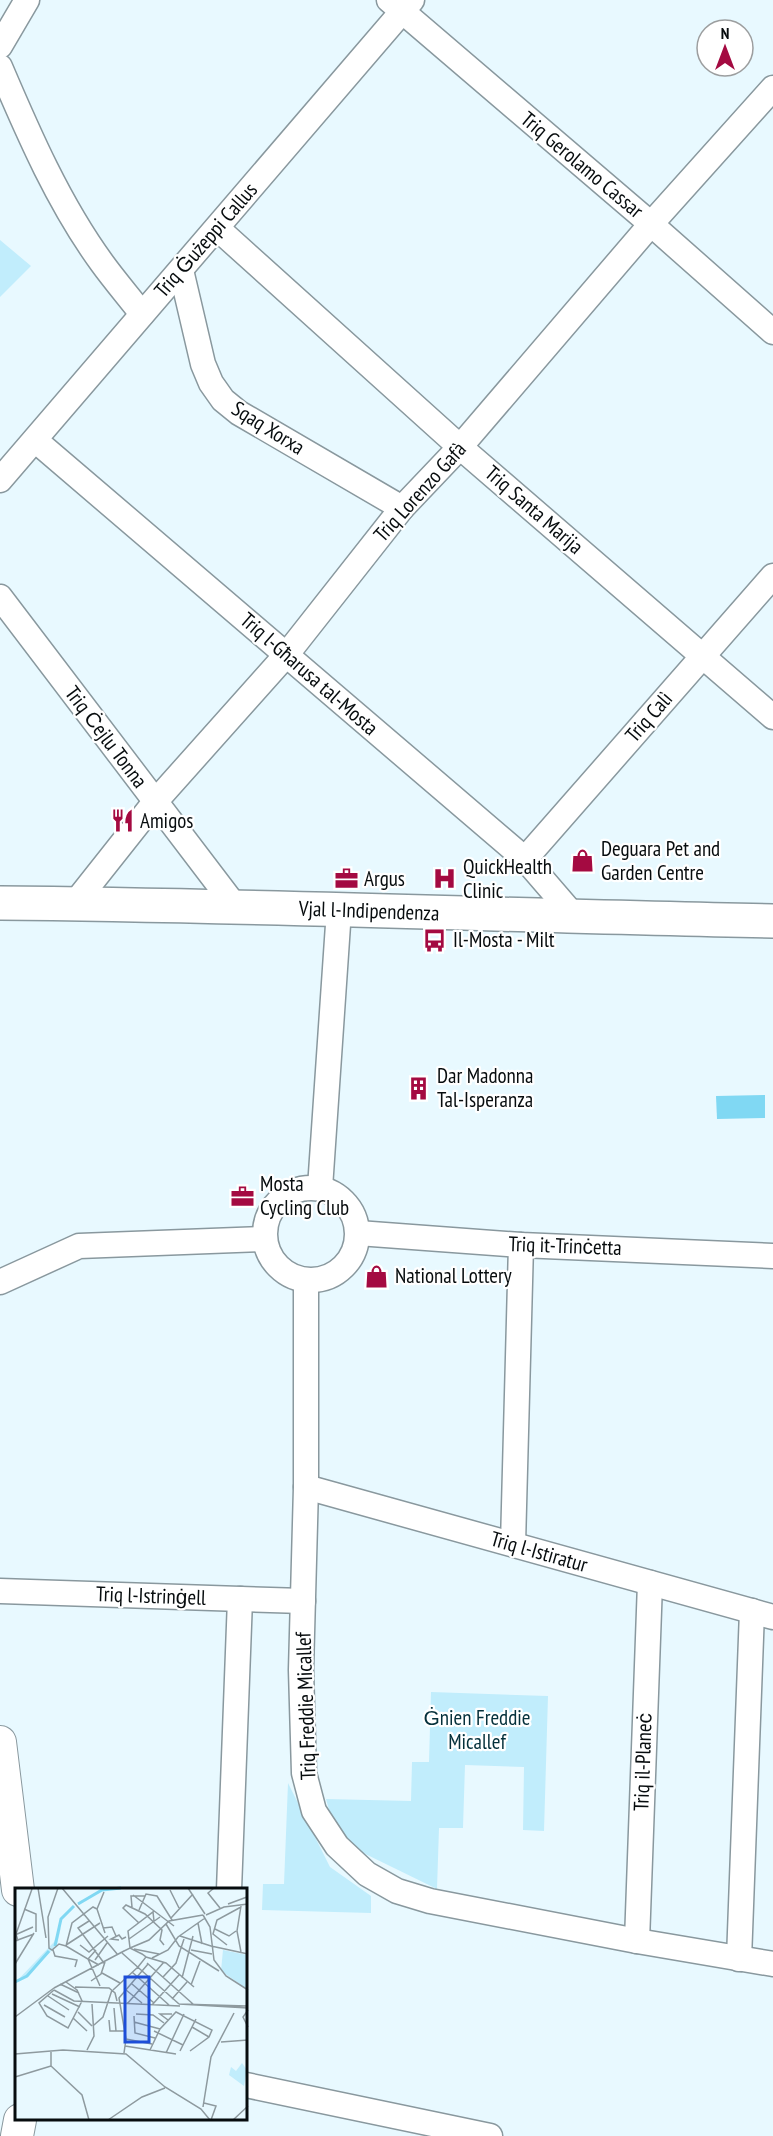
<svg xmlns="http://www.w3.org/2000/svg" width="773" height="2136" font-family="'PT Sans Narrow',sans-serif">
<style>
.green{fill:#c1edfc}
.water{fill:#80d8f3}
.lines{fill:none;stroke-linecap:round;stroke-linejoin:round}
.minor-casing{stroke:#89989e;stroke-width:27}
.tertiary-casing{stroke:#89989e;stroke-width:34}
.primary-casing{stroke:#89989e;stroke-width:36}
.minor{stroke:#fff;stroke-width:24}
.tertiary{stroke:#fff;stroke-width:32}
.primary{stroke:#fff;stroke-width:33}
.labels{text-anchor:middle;stroke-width:4.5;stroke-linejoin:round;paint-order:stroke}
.street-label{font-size:21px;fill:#070c0e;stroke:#fff}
.poi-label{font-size:21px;fill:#070c0e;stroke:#fff;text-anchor:start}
.park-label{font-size:21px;fill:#04303b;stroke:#fff}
.inset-river{fill:none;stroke:#80d8f3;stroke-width:3}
.inset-road{fill:none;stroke:#8e9a9f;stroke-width:1.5}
.view{fill:#1d4ed8;fill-opacity:0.15;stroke:#1d4ed8;stroke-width:3}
.inset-edge{fill:none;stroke:#070c0e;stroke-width:3}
</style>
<rect width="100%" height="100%" fill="#e8f9ff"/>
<g class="green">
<polygon points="0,240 31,266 0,297"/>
<polygon points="431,1692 548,1696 544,1831 523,1830 524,1767 465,1765 463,1828 439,1828 437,1889 349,1846 334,1827 326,1799 411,1801 412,1762 429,1762"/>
<polygon points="288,1783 330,1867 371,1896 371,1913 262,1910 263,1884 284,1884"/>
</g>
<polygon class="water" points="765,1095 765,1118 717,1119 716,1096"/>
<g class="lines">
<defs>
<g id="minor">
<polyline points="389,0 651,224 773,332"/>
<polyline points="0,46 27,0"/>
<path d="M0,67C29,135 59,204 102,263C115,281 129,297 142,314"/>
<polyline points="217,228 460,447 773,717"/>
<polyline points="181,270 203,364 211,383 223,400 239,413 402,508"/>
<polyline points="35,440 525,859 575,917"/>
<polyline points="0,480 412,0"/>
<polyline points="0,597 235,906"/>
<polyline points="525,859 773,576"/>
<polyline points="75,903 155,802 287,654 402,508 460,447 651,224 773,88"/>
<circle cx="311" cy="1234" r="46"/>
<polyline points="320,1188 339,910"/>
<polyline points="358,1233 521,1245 773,1256"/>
<polyline points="306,1281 306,1487 301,1670 304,1773 314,1811 337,1846 367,1874 397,1891 430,1901 637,1941 773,1964"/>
<polyline points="0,1282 79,1246 264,1239"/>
<polyline points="306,1487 773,1617"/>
<polyline points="513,1544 521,1245"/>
<polyline points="0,1591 303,1601"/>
<polyline points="229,1890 240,1599"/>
<polyline points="637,1941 650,1583"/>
<polyline points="739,1959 752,1611"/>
<polyline points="246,2085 490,2136"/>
</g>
<g id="tertiary">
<polyline points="0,1742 18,1890"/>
<polyline points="17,2136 20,2120"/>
</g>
<path id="primary" d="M0,903C258,905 515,916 773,921"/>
</defs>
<use href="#minor" class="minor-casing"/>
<use href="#tertiary" class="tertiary-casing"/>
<use href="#primary" class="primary-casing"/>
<use href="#minor" class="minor"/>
<use href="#tertiary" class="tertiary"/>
<use href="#primary" class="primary"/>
</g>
<defs>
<symbol id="restaurant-bare" viewBox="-9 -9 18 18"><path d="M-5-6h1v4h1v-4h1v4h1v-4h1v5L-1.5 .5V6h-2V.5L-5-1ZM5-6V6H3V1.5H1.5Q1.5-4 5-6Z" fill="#a40a41" stroke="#fff" stroke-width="2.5" paint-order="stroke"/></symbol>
<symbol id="shop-bare" viewBox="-9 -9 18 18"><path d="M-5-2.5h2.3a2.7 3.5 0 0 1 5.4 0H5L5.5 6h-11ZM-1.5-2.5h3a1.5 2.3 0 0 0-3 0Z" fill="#a40a41" stroke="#fff" stroke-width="2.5" paint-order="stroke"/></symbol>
<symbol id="office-bare" viewBox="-9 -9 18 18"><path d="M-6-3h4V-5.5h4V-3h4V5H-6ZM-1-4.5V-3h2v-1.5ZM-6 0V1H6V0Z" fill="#a40a41" stroke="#fff" stroke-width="2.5" paint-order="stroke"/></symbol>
<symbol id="hospital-bare" viewBox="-9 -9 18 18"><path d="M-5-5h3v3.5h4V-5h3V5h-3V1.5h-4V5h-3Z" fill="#a40a41" stroke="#fff" stroke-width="2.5" paint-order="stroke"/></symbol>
<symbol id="bus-bare" viewBox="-9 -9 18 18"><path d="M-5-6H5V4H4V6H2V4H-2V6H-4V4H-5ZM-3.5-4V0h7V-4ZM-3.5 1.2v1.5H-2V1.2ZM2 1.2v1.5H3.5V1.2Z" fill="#a40a41" stroke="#fff" stroke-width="2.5" paint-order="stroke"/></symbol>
<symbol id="building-bare" viewBox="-9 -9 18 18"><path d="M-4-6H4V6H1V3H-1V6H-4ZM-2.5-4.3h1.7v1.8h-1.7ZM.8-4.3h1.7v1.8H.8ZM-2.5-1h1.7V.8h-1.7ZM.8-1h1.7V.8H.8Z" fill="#a40a41" stroke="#fff" stroke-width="2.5" paint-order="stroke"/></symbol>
</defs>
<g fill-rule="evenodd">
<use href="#restaurant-bare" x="106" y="804" width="33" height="33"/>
<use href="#shop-bare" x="566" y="844" width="33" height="33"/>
<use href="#office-bare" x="330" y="862" width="33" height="33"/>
<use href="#hospital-bare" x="428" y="862" width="33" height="33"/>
<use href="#bus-bare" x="418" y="924" width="33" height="33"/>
<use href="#building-bare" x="402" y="1072" width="33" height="33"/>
<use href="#office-bare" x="226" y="1180" width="33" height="33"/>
<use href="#shop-bare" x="360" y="1260" width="33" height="33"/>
</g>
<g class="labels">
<g class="street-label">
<text transform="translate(582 165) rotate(40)" y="7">Triq Gerolamo Cassar</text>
<text transform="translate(206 240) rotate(-49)" y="7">Triq Ġużeppi Callus</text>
<text transform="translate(268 428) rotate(32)" y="7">Sqaq Xorxa</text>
<text transform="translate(420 492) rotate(-48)" y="7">Triq Lorenzo Gafà</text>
<text transform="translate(534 510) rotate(41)" y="7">Triq Santa Marija</text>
<text transform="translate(309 674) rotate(41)" y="7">Triq l-Għarusa tal-Mosta</text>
<text transform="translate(649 717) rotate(-49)" y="7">Triq Calì</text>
<text transform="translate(106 737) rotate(53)" y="7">Triq Ċejlu Tonna</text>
<text transform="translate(369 911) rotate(2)" y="7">Vjal l-Indipendenza</text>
<text transform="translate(565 1246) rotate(2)" y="7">Triq it-Trinċetta</text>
<text transform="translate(539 1552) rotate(16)" y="7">Triq l-Istiratur</text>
<text transform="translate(151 1596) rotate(2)" y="7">Triq l-Istrinġell</text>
<text transform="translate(306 1706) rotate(-92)" y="7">Triq Freddie Micallef</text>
<text transform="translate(643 1762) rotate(-88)" y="7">Triq il-Planeċ</text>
</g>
<g class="poi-label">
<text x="140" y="828">Amigos</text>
<text x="601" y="856">Deguara Pet and<tspan x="601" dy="24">Garden Centre</tspan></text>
<text x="463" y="874">QuickHealth<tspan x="463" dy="24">Clinic</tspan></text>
<text x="364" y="886">Argus</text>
<text x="453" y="947">Il-Mosta - Milt</text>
<text x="437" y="1083">Dar Madonna<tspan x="437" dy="24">Tal-Isperanza</tspan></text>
<text x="260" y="1191">Mosta<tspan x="260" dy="24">Cycling Club</tspan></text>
<text x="395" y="1283">National Lottery</text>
</g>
<g class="park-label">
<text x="477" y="1725">Ġnien Freddie<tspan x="477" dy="24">Micallef</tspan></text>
</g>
</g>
<g transform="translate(15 1888)">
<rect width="232" height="232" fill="#e8f9ff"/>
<path d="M46,39L42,57L11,89L0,95L39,54ZM208,62L232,67V101L206,83ZM227,175L232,182L229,198L214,187L216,179L221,183Z" fill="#c1edfc"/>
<path class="inset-river" d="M63,16L87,2L106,0M40,58L46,31L59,18M0,94L12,88L34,63"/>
<path class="inset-road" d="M23,0L31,50M43,0L33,29L34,60L37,62L44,56L51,58L73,71L85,98M47,0L103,67M173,0L190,26M199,0L193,5L205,20M155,2L164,20M89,4L82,21L90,45M118,7L159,38M213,16L232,9M117,19L116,8H130M9,21L21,26V44M124,22L131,6L142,8L157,32M188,27L195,39L199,72L211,88L233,102M191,27L209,19L233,16M156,30L178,6M74,33L63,40L89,75M124,35L108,20L111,17L130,26L147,42L145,52L149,57M183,35L187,56M151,36L164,58L204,83M88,40L97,39L101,48M200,41L214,48L221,43M0,47L18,39M165,48L196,58M114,51L145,29M104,52L96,51L104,47L107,51L111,49M0,53L19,46M3,53L1,46L17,1M51,57L85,35M65,57L74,64L93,48M212,57L198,46L202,32L226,19M51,58L57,35L78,19L82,21M196,58L233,66M115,60L134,52L154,33L188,27M115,60L113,43L138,24L139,33M119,61L144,66M38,62L40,68L62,72L60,79M81,62L73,71L84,77M176,62L197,66M226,64L222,43L226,18M105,65L115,60L127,66L131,69L123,79M107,65L164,116M131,69L151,75L179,99M137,70L153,62L163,49L190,30M80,72L92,55M132,75L178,116M0,76L19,45M117,84L154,117M87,85L105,95M148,89L161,75L169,51M167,90L178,48M76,93L86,86L90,74M45,96L64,105M117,96L139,115M176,97L185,73M60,99L94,100L100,105L102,113M39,100L109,63M39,102L24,115L32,128L53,140L67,113L62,102L51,94M39,102L59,113L165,118M98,102L123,79M111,102L127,115M37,106L65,119M33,108L54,122M157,111L172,94M112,116L149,74M29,117L50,129M137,117L164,87M232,118L164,116L233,120M99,120L101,143M233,122L228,129L233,139M63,124L77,138M121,126L138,127L149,135M119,128L120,145L140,150M0,129L39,100M58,130L72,143M94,132L95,143H110M153,132L145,126H157M119,134L145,141M79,137L88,129L97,102M177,139L194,149M139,143L168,157M111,151L137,156M206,154L233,152M110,158L161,166M72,162L79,148L77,116M135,162L145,141L161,124L197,142L194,149L175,163M36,163V178L67,207L74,232M165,163L181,131M109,165L111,151L104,110L133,76M151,165L169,126M0,166L48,162L111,166L150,199L186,221L195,232M0,189L36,178M189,215L201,218L196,232M188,219L196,169L219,125M93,232L127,209L150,200M218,232L233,218"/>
<path class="view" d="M110,89H134V154H110Z"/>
<rect width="232" height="232" class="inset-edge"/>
</g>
<g transform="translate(725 48)"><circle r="28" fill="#ffffff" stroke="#9c9e9f" stroke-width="1.5"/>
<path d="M0-4.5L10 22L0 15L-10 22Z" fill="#a40a41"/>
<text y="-9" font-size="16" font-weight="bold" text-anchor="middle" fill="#070c0e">N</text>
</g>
</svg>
